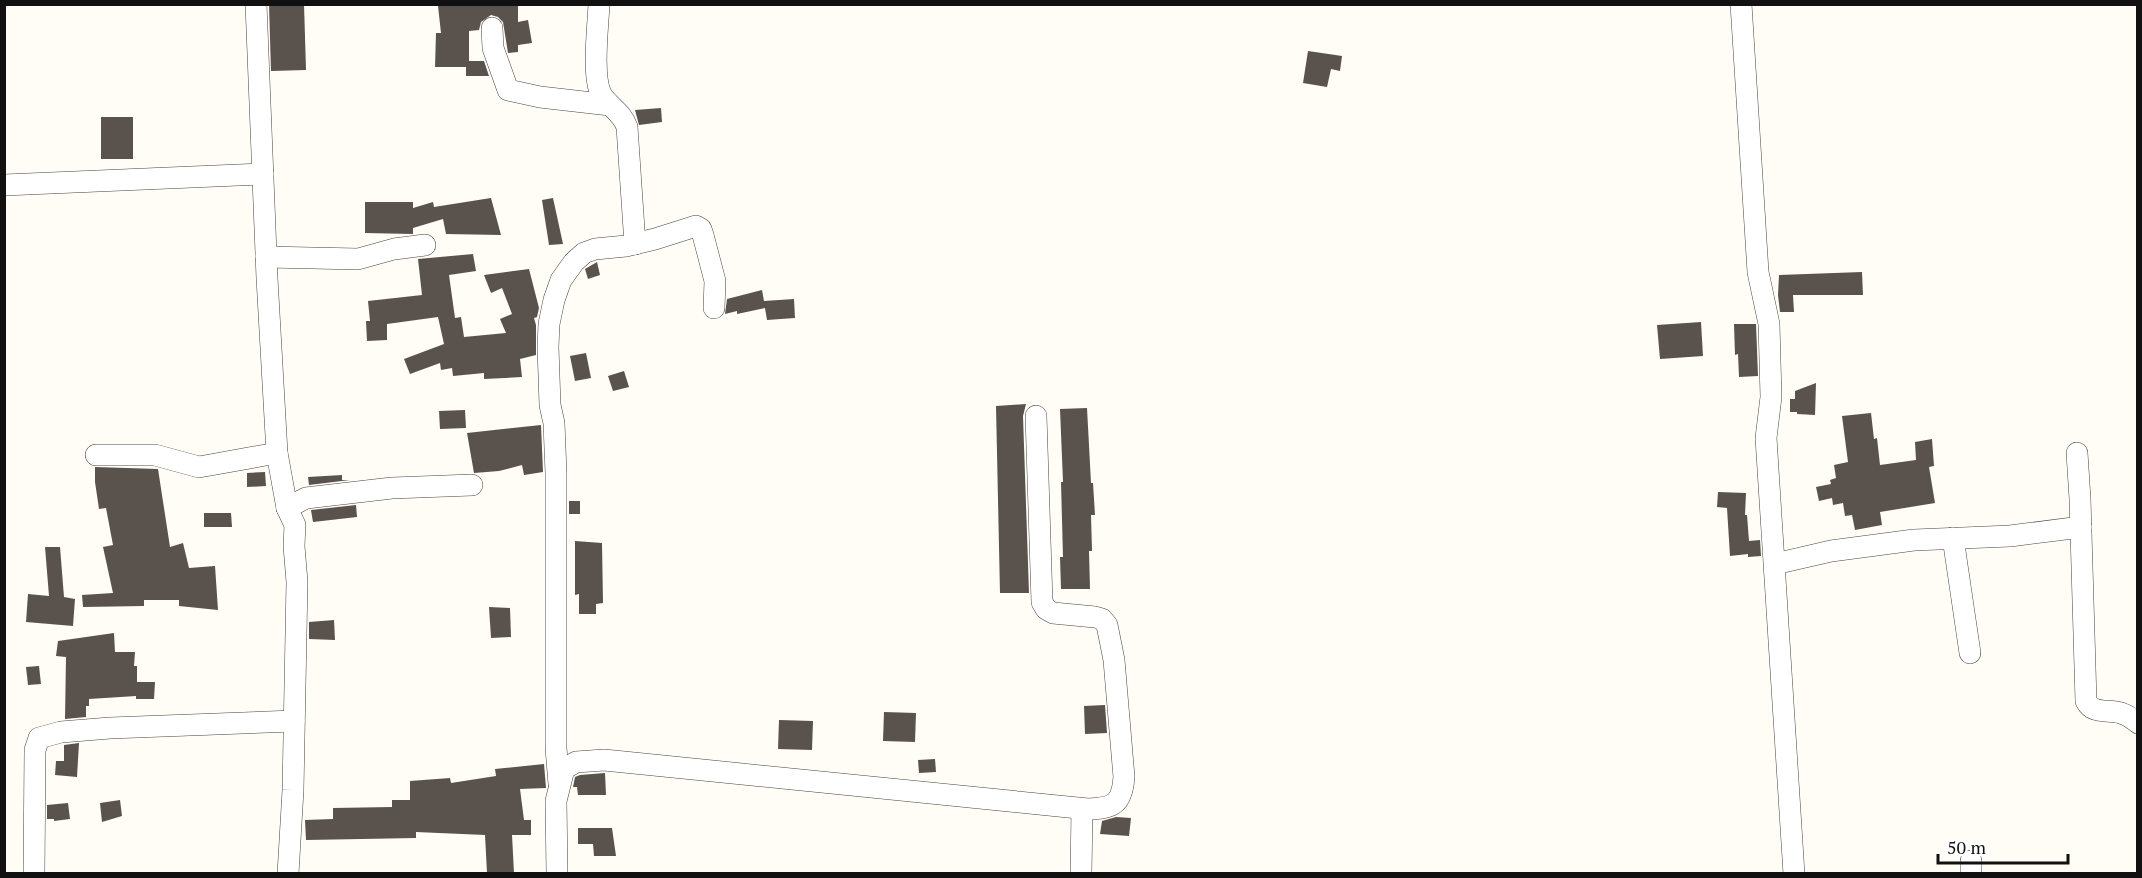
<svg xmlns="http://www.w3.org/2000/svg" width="2142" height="878" font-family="'PT Serif',serif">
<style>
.building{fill:#5a524d}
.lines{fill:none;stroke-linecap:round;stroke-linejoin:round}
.minor-casing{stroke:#444;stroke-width:22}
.minor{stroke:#fff;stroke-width:21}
</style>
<rect width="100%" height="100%" fill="#fffdf5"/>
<g class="building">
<polygon points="269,4 304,4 306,70 271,71"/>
<polygon points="452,4 518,4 518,22 528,20 532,43 518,45 518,52 508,53 503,22 498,17 491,15 481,22 479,30 469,31 469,61 484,61 489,76 466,76 466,67 435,67 436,33 441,33 438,6"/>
<polygon points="1308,51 1342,56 1340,71 1331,69 1327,87 1303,83"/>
<polygon points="661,108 662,122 639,125 635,110"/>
<rect x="101" y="117" width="32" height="42"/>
<polygon points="491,198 501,235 446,234 443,219 413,228 413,234 365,233 365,202 413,202 413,208 433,202 434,207"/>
<polygon points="553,198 563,244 549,245 542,200"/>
<polygon points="473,254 476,271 449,275 455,318 461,317 464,337 506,333 500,319 512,314 502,288 491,293 484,275 529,269 539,308 537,317 534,318 536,325 536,355 520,359 522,377 484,379 484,373 453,376 452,368 441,370 440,363 410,374 404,359 444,344 438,317 387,324 387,340 367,341 366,321 370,321 368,301 422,295 418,259"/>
<polygon points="597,262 600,275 588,279 585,269"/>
<polygon points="1862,272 1863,295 1793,295 1794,312 1780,312 1778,295 1779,275"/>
<polygon points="762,290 764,301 794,299 795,318 767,320 765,308 737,314 737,311 725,314 727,299"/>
<polygon points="1701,322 1703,356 1660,359 1657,325"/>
<polygon points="1734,324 1756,324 1758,376 1739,377 1738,354 1735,355"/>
<polygon points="586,353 591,378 575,381 570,356"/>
<polygon points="624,371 629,387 613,391 608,376"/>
<polygon points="1816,383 1815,415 1797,414 1797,412 1790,412 1790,399 1795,399 1795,391"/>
<polygon points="1026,404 1023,416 1029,593 1000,593 996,406"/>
<polygon points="1087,408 1091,483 1093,483 1095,515 1091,515 1092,551 1089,551 1090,589 1061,589 1060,557 1063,557 1061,482 1063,482 1060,409"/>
<polygon points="465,410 466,428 440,429 439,411"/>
<polygon points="1871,413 1874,439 1877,438 1880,465 1916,460 1915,442 1932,439 1934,466 1929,467 1935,503 1880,512 1882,525 1855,530 1852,515 1845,516 1843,503 1833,505 1832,498 1819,501 1816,487 1831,484 1830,480 1836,478 1834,465 1848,462 1842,416"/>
<polygon points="541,425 543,472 524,475 522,465 499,471 474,473 467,433"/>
<polygon points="95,467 158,469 170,547 183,543 189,568 215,566 218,610 179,606 179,600 144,600 144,606 83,607 82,595 113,593 103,547 113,545 106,508 99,509 95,482"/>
<polygon points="265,472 266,486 247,487 247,473"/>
<polygon points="342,475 342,480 350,480 309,485 308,477"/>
<polygon points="1718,492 1746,493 1745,515 1747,515 1749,541 1760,540 1761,556 1748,557 1748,554 1730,556 1727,508 1717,507"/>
<rect x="569" y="501" width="11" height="13"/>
<polygon points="356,505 357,517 313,522 311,510"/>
<polygon points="204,513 231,513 232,527 204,527"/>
<polygon points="575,541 602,543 603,603 596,604 596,614 579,614 579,594 575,595"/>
<polygon points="45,547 60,547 64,597 75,599 73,626 26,622 28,594 49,596"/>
<polygon points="489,607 510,608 511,637 491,638"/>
<polygon points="334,620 335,640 309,639 309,622"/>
<polygon points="114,633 115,652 135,652 134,666 137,666 137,682 155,682 154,699 136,699 136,696 89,699 89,706 86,706 86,717 65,719 66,657 56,656 58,641"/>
<polygon points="39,666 41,684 28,685 26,667"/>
<polygon points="1105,705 1107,733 1085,734 1084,706"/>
<polygon points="884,712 916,713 915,742 883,741"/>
<polygon points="779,720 813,721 812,750 778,749"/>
<polygon points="79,743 77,777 55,775 56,761 64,761 64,745"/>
<polygon points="935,759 936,772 919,773 918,760"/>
<polygon points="544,764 546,788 520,789 524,820 531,820 531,835 512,835 514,873 487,873 485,835 416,832 416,838 306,840 305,820 333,819 333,808 392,807 392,800 410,800 410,781 450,778 451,783 496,776 495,769"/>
<polygon points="605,773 606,795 578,795 577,787 573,787 575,777 580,775"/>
<polygon points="120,800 122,816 102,822 100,803"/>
<polygon points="68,803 70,819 54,821 54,819 47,819 47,805"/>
<polygon points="1116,817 1131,818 1129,836 1100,834 1102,821"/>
<polygon points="578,828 612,828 616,856 594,856 593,844 578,844"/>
</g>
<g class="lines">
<defs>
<g id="minor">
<polyline points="256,4 267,278 277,453 287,508 295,525 294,546 297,582 293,790 288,874"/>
<path d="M599,4C598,27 592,75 601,94C609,107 622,112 627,127L635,244"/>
<polyline points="1741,4 1758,272 1769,324 1771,397 1766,438 1794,874"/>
<polyline points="492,28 493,48 508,90 540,97 610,105"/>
<polyline points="4,185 263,174"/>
<polyline points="266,257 358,259 394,249 425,245"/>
<path d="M2077,453L2080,499L2086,701C2093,715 2108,709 2121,713C2127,715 2132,718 2138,723"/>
<polyline points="96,455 155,455 199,467 277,453"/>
<polyline points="287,508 306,498 392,488 472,485"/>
<polyline points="1953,538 1970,653"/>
<polyline points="1775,564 1831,551 1914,540 2010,536 2081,527"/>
<polyline points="559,784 556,748 556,473 554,423 550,405 548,347 549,324 554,300 561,280 574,262 584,253 595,249 626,246 655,239 696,226 701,229 703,235 715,281 714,308"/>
<polyline points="34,874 35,750 39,738 61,732 110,728 294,721"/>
<path d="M557,874L556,801L564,769L576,762L604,760L1088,809C1114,808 1122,804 1124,777L1114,660L1107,625L1102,619L1095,617L1053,613L1046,609L1042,602L1036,416"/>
<polyline points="1081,874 1082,809"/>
<polyline points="1971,874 1971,861"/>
</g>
</defs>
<use href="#minor" class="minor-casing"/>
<use href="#minor" class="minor"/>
</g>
<rect width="2142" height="878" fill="none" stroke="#111111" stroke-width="12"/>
<path d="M1938 854v9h130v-9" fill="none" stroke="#111111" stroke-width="3"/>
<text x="1947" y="854" font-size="18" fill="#111111" stroke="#ffffff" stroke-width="4.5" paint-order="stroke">50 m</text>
</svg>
